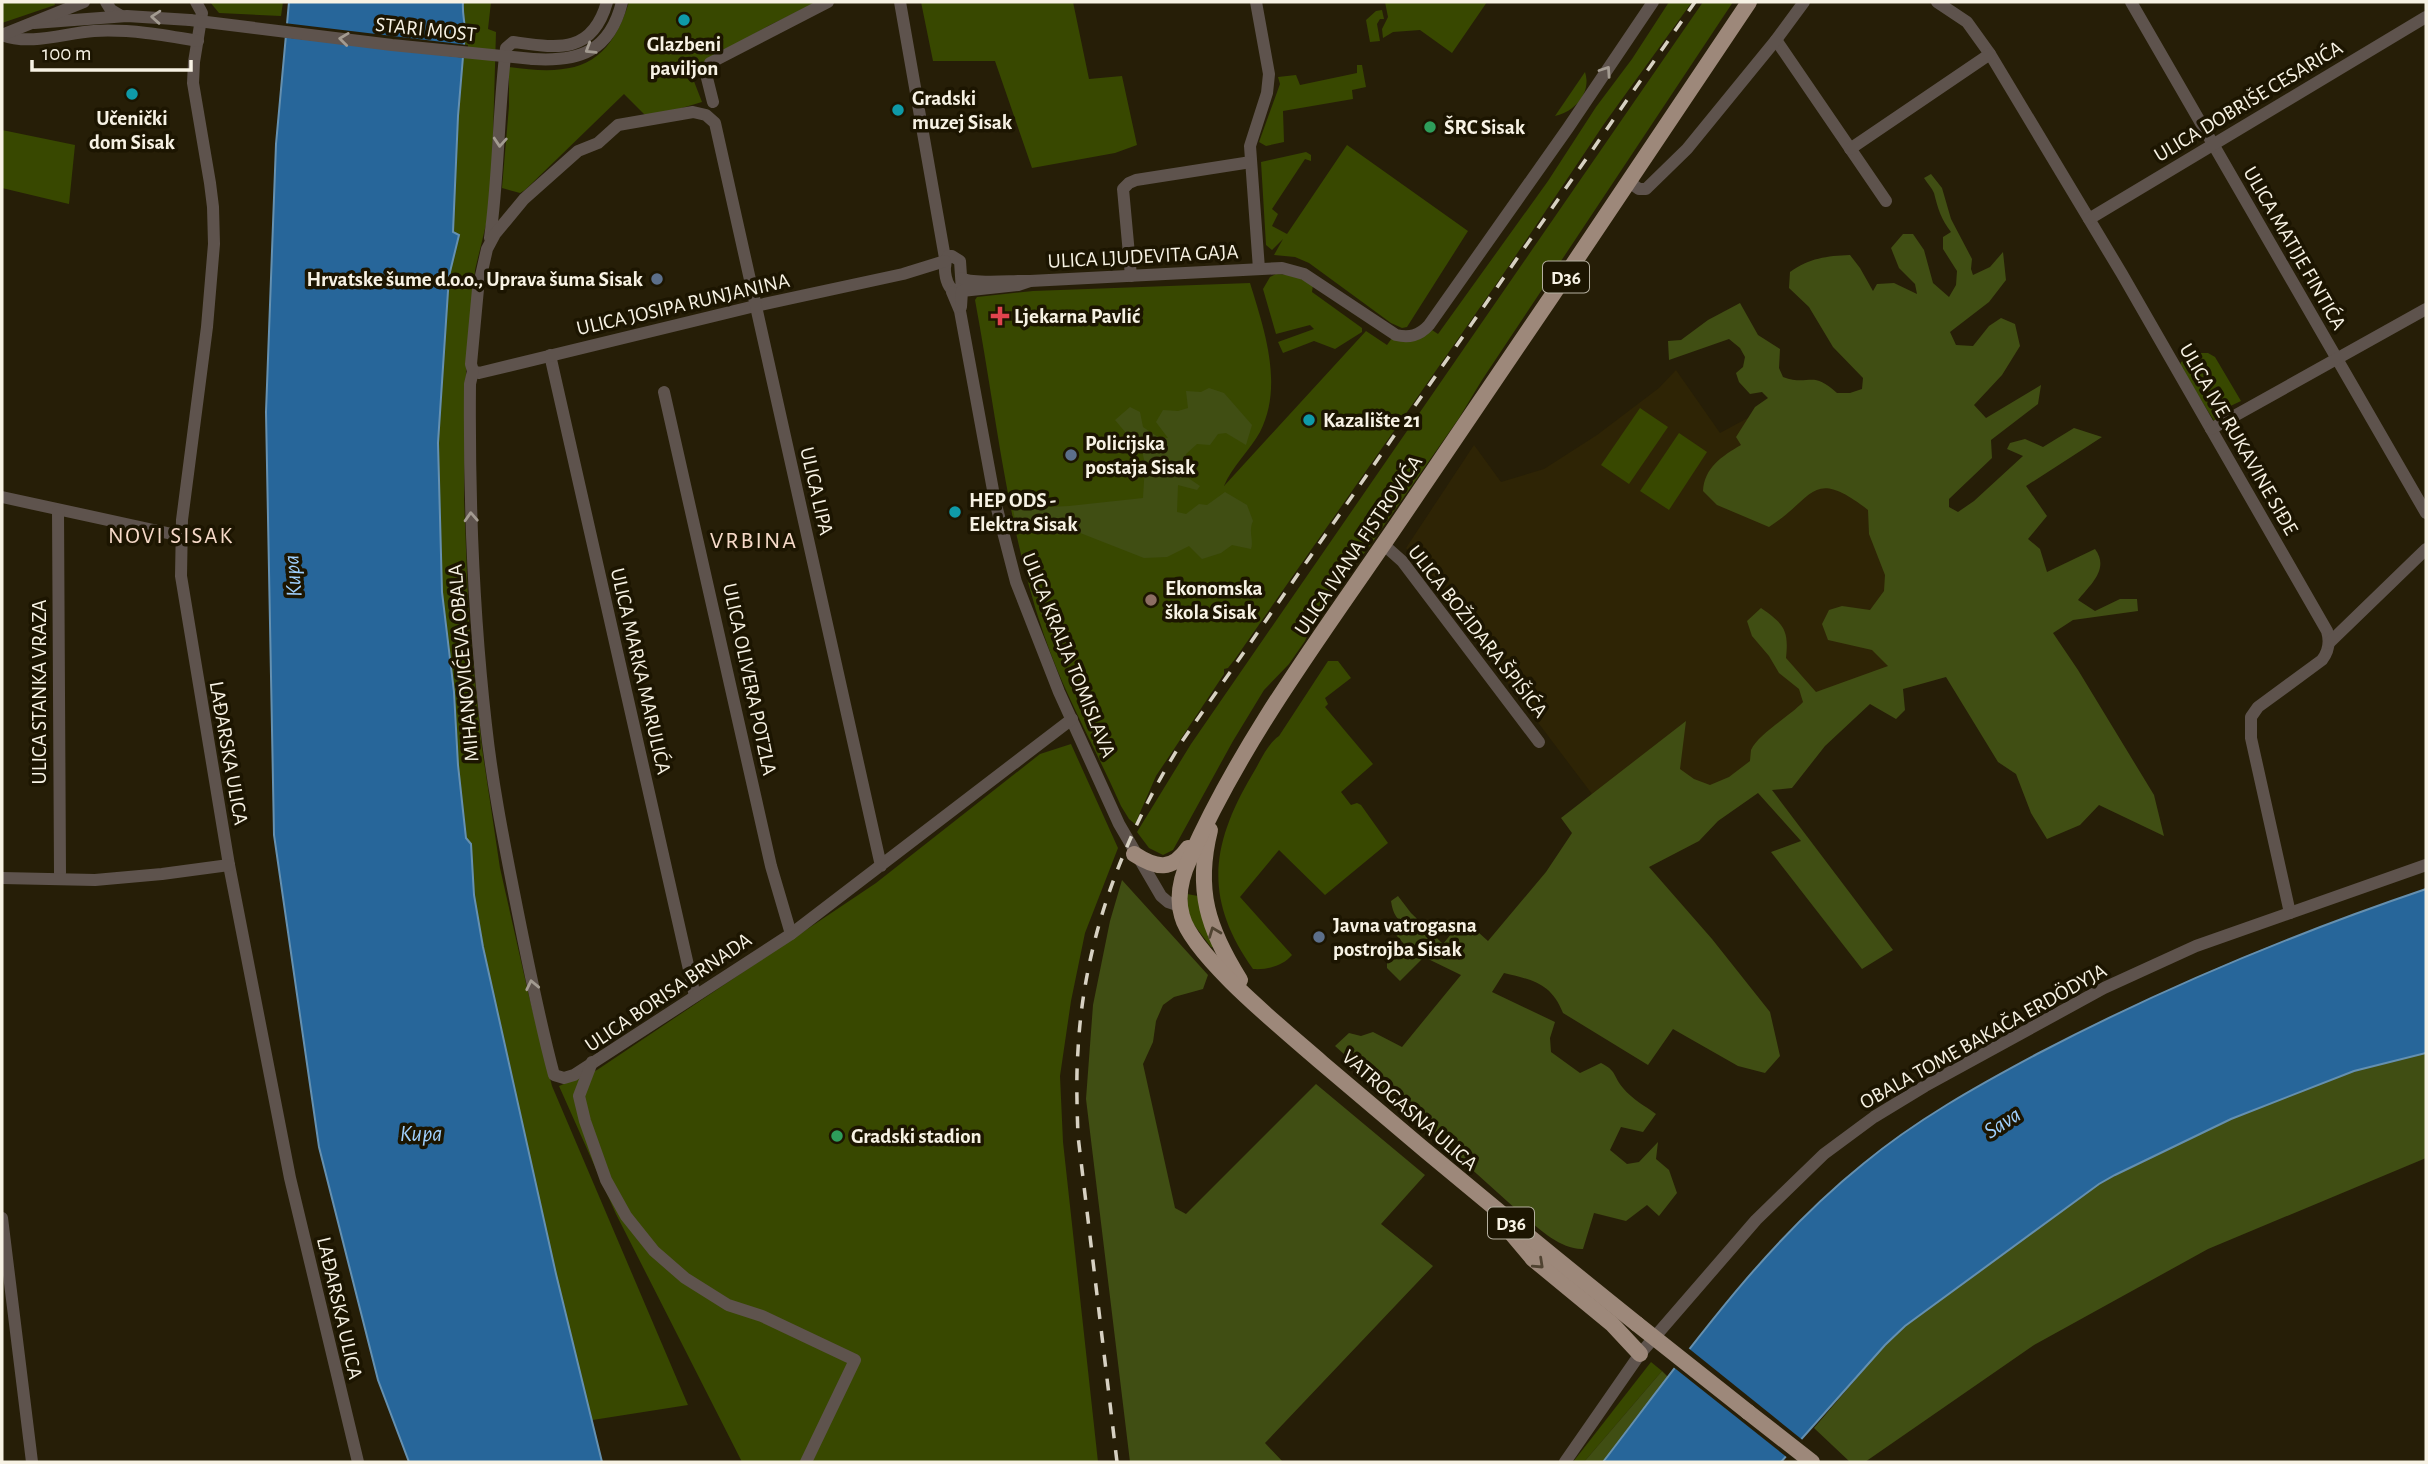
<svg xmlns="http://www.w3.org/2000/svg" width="2428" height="1464" font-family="'Alegreya Sans',sans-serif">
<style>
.built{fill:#2e2405}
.green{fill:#384800}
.forest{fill:#404e13}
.water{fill:#27669a;stroke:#6590b0;stroke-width:2}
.pier{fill:#261e07}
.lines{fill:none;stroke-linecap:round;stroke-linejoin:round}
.minor{stroke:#5e534d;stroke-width:12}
.major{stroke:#9d887a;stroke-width:16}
.rail{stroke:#d7d1c2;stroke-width:3.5;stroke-dasharray:12 12;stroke-linecap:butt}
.minor-bridge{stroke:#5e534d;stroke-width:12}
.major-bridge{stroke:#9d887a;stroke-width:16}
.oneway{stroke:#a39b91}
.oneway2{stroke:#504331}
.culture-dot{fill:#0f9aa8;stroke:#1c1501;stroke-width:2.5}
.leisure-dot{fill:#2e9e5b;stroke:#1c1501;stroke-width:2.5}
.service-dot{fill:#5c6f8a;stroke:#1c1501;stroke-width:2.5}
.health-dot{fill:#e0444e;stroke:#1c1501;stroke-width:2.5}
.education-dot{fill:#8d6e63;stroke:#1c1501;stroke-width:2.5}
.labels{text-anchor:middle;stroke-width:7;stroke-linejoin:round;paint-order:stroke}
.shield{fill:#1c1501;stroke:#b5b0a0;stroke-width:2}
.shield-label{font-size:19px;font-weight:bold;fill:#f7f2e4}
.street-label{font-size:21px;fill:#f7f2e4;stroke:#1c1501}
.poi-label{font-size:21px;font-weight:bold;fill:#f7f2e4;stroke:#1c1501;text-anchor:start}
.neighbourhood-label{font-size:23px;letter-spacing:2px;fill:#f7dac9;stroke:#1c1501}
.water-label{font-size:23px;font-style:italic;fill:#a0d0fd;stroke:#1c1501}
.quarter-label{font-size:24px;letter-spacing:2px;fill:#f7dac9;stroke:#1c1501}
</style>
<rect width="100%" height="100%" fill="#261e07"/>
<polygon class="built" points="1676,370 1720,433 1781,400 1817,389 1962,645 1759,772 1629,843 1406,548 1474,445 1501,482 1544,469 1597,435 1659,388"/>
<g class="green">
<polygon points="2,2 54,2 55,5 2,23"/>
<polygon points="210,2 283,2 281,16 219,13"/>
<polygon points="443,2 491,2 488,29 496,32 491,204 475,270 466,373 464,499 469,624 482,748 500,868 528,992 552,1086 688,1405 548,1427 441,1121 430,175"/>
<path d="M629,2H817L768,26L690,71L702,102L648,118L624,94L525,190L520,193L502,188L509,106V67C573,76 608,69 629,2Z"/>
<polygon points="921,2 1073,2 1089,79 1122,76 1137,145 1115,153 1032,168 995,61 933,61"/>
<polygon points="1385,2 1487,2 1452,53 1420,30 1393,32 1383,38 1382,29 1388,17"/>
<path d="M1669,2H1692L1604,124L1506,270L1235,659L1228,668L1224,669V674L1156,776L1135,824L1129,819L1121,806C1096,749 1064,694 1044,635C1007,527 996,412 975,300L977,297L1033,291L1250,283C1264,329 1284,385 1260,432C1250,450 1231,468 1224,486L1366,331L1387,345L1392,338L1432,330L1438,334L1548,181L1596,107L1632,59Z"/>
<polygon points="1703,2 1733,2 1482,380 1459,418 1367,550 1336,584 1318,611 1305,641 1289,664 1264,690 1233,741 1173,850 1163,855 1149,848 1137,832 1191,744"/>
<polygon points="1382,10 1384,19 1380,19 1377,24 1380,41 1370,42 1366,20 1376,11"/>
<polygon points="1357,65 1362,65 1366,87 1352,90 1353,99 1283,111 1284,142 1266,146 1259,142 1280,84 1278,77 1296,75 1300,85 1357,73"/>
<path d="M1585,72C1592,93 1574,112 1555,116Z"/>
<polygon points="2,130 75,145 69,204 2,188"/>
<polygon points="1347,145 1468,231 1407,327 1402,328 1391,323 1309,263 1295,257 1274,255 1283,239 1272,250 1266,245 1261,162 1306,152 1311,155 1311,161 1305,159 1272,209 1278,214 1272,226 1287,234"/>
<polygon points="1276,274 1293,275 1313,285 1312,292 1362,328 1362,332 1335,349 1314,341 1283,353 1278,342 1314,329 1310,325 1276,334 1263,289 1270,277"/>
<polygon points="2200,353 2208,353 2215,357 2241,401 2220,411 2221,419 2214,421 2180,366 2181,362"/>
<polygon points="1640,408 1668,427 1629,484 1601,465"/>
<polygon points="1679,433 1707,452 1669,510 1640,491"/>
<path d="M1328,661H1338L1351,678L1325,698L1328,704L1325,707L1373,764L1341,792L1351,805L1357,803L1361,805L1388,843L1325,895L1279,850L1240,897L1292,955C1283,966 1267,970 1253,969C1204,900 1210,846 1252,775C1260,762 1267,744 1279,736Z"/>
<polygon points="1071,744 1118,848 1085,933 1071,1001 1060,1076 1063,1142 1098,1462 742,1462 616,1214 559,1086 597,1070 876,883 1040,754"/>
<polygon points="1187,894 1198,896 1215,948 1211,947 1188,917"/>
<polygon points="1651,1362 1662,1371 1584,1462 1573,1462"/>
</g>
<g class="forest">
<path d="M1931,174L1942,188L1951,219L1972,259L1971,269L1973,275L1990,267L2003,252L2006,280L1989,302L1950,332L1956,345L1973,346L1989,326L2001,318L2015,324L2020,346L2002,375L1974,405L1986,418L2041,385L2038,404L1991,440L1992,458L1949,499V507L1958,512L1974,501L2023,456L2007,449L2010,443L2025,439L2043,447L2074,428L2102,437L2026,486L2047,516L2028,539L2040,549L2047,572L2095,549C2110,569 2090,585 2078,600L2095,611L2120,599H2137L2138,611L2073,620L2053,633L2078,670L2154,795L2164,836L2099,805L2080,825L2047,839L2031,813L2016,774L1998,762L1946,677L1903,689L1905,710L1896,719L1870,704L1825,746L1792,788L1772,790L1893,950L1862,969L1771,852L1801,841L1758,793L1718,821L1699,841L1649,867L1712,939L1770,1012L1780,1056L1765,1073L1738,1066L1673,1029L1648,1065L1563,1013C1551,983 1533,980 1504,973L1492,992L1555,1022L1550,1038L1551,1052L1580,1073L1601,1063C1617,1071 1613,1076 1623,1088C1632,1099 1645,1106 1656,1114L1643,1132L1621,1127L1610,1150L1627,1164L1639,1162L1658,1142L1656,1159L1669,1170L1677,1193L1659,1216L1647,1205L1626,1221L1594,1213L1583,1249C1559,1250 1535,1225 1518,1211L1335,1046L1349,1033L1361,1036L1373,1032L1402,1047L1461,975L1424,957L1400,981L1387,968V960L1391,956L1412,953L1396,935L1401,928L1407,927C1397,919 1393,915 1391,901L1398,896L1411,913L1443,944L1460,923L1469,924L1488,941L1546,872L1572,833L1561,818L1686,721L1680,769L1694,779L1710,785L1729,777L1750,761C1750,761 1751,750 1751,750C1758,734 1790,716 1803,702L1799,689L1779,673L1769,656L1752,636L1747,621L1761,608C1784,624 1789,630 1786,658L1816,692L1888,666L1872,650L1828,640L1822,624L1829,610L1842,606L1870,610L1884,591L1885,575L1869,534L1868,510C1811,466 1815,498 1769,527L1717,505L1703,491C1704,468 1722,456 1741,445L1736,437L1755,407L1768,398L1762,392L1750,394L1739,382L1736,373L1743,367L1745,357L1740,348L1729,339L1669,360L1668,341L1681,340L1708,320L1740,303L1758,335L1780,349L1779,368L1783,377C1810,387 1811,369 1837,393H1850L1862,389L1863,378L1833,347L1809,307L1789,288L1790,272C1810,258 1826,256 1850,255L1860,268L1873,291L1877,284L1894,283L1917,294L1915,284L1899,268L1891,248L1903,234H1913L1924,250L1933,283L1949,297L1956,285L1957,271L1943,249V237L1951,232C1941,219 1938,209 1934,193C1932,188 1927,183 1924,178Z"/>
<path d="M1209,388L1224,393L1252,425L1246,445L1226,433L1218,434L1210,445L1197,444L1186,454L1181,473L1200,486L1197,490L1178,485L1177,512L1186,514L1199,504L1207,505L1225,492L1247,505L1253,521C1248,532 1254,540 1251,549L1232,545L1221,553L1202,559L1189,546L1167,557L1144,558L1065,527L1016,525L1013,509L1069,506L1143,498L1145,464L1138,432L1126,433L1115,420L1130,407L1140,412L1143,427L1158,437L1168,438L1156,422L1163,410L1178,411L1188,408L1186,391L1201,392Z"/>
<polygon points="1122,880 1208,975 1203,989 1174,997 1163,1005 1156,1021 1153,1042 1143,1064 1175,1208 1186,1214 1316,1084 1425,1175 1381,1224 1433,1266 1265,1443 1283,1462 1130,1462 1086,1099 1093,1005 1110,921"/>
<polygon points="2426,1053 2426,1158 2208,1249 2034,1345 1865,1462 1850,1462 1814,1428 1885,1345 1905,1326 2099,1184 2115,1175 2231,1119 2354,1071"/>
<polygon points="1662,1371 1668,1377 1603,1462 1584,1462"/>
</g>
<g class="water">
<path d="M289,2H463C462,13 465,22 465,33L458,116L453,232L459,235L449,276L438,443L442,592L454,692L458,765L466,838L471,844L474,895L483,947L556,1274L602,1462H409L378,1380L319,1147L274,835L266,412L276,144Z"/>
<path d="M2426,889V1053L2354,1071L2231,1119L2115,1175L2099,1184L1905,1326L1885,1345L1781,1462H1603C1683,1358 1760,1247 1863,1164C1916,1120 1977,1086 2037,1054C2165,987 2290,935 2426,889Z"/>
</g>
<g class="pier">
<polygon points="284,23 468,45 466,58 282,37"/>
<polygon points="1687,1347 1805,1442 1789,1459 1672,1366"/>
</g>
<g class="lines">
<g class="minor">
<polyline points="106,2 111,10 121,16"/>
<polyline points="196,2 202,13 194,62 193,83 210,183 213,207 214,244 207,327 182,520 181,576 229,865 290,1178 358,1462"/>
<polyline points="900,2 945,258"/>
<polyline points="1256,2 1269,74 1267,93 1250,146 1259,269"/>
<path d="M1937,2L1967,22L1990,54L2122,274L2327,631C2330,641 2329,651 2322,660L2258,707L2251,717V738L2290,913"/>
<polyline points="2131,2 2426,513"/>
<polyline points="34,23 127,16 190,20"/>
<path d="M2,35C31,46 65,33 94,31C129,29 164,35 198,41"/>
<polyline points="2,35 84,2"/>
<polyline points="1776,40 1886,201"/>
<path d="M533,59C580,62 610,51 622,2"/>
<polyline points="713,102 706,74 710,63 828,2"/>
<polyline points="1850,149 1990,54"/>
<polyline points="1629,182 1639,189 1646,189 1687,149 1776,40 1804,2"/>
<polyline points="2089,219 2426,17"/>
<path d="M490,238C499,175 498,111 506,48L513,42C557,48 592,55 607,2"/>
<path d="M948,256H952L960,261L962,291L958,293C945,289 942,267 948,256Z"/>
<polyline points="1131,276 1123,189 1129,183 1136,180 1251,162"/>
<path d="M1030,281L1282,268L1304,274L1396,335C1409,338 1419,336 1429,325L1568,128L1653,2"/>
<polyline points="952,292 960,311 995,501 1016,582 1059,692 1119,824 1161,896 1168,902 1180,906"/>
<path d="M961,307L962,291L1018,285L1030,281C1014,280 973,285 962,278"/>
<polyline points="550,355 695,996"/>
<polyline points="473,371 479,373 755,306 903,274 945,261"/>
<polyline points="664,392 771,866 791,934"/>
<polyline points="2211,429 2426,309"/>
<polyline points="2,497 181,536"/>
<polyline points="58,511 60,873"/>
<polyline points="1384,545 1402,561 1539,742"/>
<polyline points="2329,643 2426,549"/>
<path d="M881,866L715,123L706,115L693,112L618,125L598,143L578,151L524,199L495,234L487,249L478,289L471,364L473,371L470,384C469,498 473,611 486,725C492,781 503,837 514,893C526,954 538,1015 554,1075L564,1078L574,1075L791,934L1072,719"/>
<polyline points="2,878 95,880 162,874 229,865"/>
<polyline points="592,1062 579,1096 585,1121 606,1180 626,1216 654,1251 685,1278 728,1305 762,1316 855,1360 806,1462"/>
<polyline points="2,1218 32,1462"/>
<polyline points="1565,1462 1640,1354 1756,1220 1824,1154 1874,1117 1925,1086 2104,988 2196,946 2426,865"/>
</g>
<g class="major">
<path d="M1210,830C1195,890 1208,929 1240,980"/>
<path d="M1134,854C1157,869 1172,871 1188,848"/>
<polyline points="1507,1228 1533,1259 1612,1324 1640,1354"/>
<path d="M1637,1324C1531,1239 1426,1152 1322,1063C1288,1033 1193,957 1182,916C1176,896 1181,877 1190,858C1245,734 1330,624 1406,511C1521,342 1636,172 1749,2"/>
<polyline points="1748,1412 1812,1462"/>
</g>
<path class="rail" d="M1117,1462L1078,1136C1077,1107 1076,1079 1078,1050C1084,937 1124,835 1183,740L1695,2"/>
<polyline class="minor-bridge" points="190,20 392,45 533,59"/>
<polyline class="major-bridge" points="1637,1324 1748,1412"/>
</g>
<defs><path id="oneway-chevron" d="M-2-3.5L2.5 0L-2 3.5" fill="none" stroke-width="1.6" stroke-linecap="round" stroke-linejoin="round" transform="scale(1.75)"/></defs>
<g class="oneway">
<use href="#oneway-chevron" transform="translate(156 17) rotate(-176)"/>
<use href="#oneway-chevron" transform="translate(344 39) rotate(-173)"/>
<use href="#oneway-chevron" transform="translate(590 49) rotate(148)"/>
<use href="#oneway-chevron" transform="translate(1606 71) rotate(-56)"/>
<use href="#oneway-chevron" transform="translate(500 142) rotate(94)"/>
<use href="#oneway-chevron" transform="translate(471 517) rotate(-93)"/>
<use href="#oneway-chevron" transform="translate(532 985) rotate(-102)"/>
</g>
<g class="oneway2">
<use href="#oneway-chevron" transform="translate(1214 932) rotate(-111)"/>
<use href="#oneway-chevron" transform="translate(1539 1264) rotate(43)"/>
</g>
<g class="culture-dot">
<circle cx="684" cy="20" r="7"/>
<circle cx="132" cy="94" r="7"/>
<circle cx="898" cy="110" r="7"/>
<circle cx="1309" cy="420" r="7"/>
<circle cx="955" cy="512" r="7"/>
</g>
<g class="leisure-dot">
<circle cx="1430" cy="127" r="7"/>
<circle cx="837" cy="1136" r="7"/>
</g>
<g class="service-dot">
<circle cx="657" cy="279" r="7"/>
<circle cx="1071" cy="455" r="7"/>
<circle cx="1319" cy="937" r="7"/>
</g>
<path class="health-dot" d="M996.5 305.5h7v7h7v7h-7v7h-7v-7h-7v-7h7z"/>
<circle class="education-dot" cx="1151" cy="600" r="7"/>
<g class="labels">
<g class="shield">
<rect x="1543" y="261.5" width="46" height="31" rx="5"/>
<rect x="1488" y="1207.5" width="46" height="31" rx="5"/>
</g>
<g class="shield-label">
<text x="1566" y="284">D36</text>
<text x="1511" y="1230">D36</text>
</g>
<g class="street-label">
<text transform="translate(426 29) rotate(6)" y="7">STARI MOST</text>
<text transform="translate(2248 101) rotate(-31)" y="7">ULICA DOBRIŠE CESARIĆA</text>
<text transform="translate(2295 248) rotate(60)" y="7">ULICA MATIJE FINTIĆA</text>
<text transform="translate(1143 256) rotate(-3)" y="7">ULICA LJUDEVITA GAJA</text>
<text transform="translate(683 304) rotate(-13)" y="7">ULICA JOSIPA RUNJANINA</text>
<text transform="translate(2239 439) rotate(60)" y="7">ULICA IVE RUKAVINE SIĐE</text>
<text transform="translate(817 491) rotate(77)" y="7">ULICA LIPA</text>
<text transform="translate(1358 545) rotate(-56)" y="7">ULICA IVANA FISTROVIĆA</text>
<text transform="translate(1478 631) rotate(52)" y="7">ULICA BOŽIDARA ŠPIŠIĆA</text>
<text transform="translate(1069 655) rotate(68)" y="7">ULICA KRALJA TOMISLAVA</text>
<text transform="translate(463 663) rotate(-95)" y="7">MIHANOVIĆEVA OBALA</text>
<text transform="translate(641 671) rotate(77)" y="7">ULICA MARKA MARULIĆA</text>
<text transform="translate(750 679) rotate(78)" y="7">ULICA OLIVERA POTZLA</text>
<text transform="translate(39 692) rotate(-90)" y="7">ULICA STANKA VRAZA</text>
<text transform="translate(229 753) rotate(80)" y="7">LAĐARSKA ULICA</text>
<text transform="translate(668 992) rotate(-34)" y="7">ULICA BORISA BRNADA</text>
<text transform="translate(1983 1036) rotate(-29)" y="7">OBALA TOME BAKAČA ERDÖDYJA</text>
<text transform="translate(1410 1110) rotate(41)" y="7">VATROGASNA ULICA</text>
<text transform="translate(340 1308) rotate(77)" y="7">LAĐARSKA ULICA</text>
</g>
<g class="poi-label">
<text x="684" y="51" text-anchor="middle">Glazbeni<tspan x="684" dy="24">paviljon</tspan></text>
<text x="912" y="105">Gradski<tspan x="912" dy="24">muzej Sisak</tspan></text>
<text x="132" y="125" text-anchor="middle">Učenički<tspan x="132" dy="24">dom Sisak</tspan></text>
<text x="1444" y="134">ŠRC Sisak</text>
<text x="643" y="286" text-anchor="end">Hrvatske šume d.o.o., Uprava šuma Sisak</text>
<text x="1014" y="323">Ljekarna Pavlić</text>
<text x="1323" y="427">Kazalište 21</text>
<text x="1085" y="450">Policijska<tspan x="1085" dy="24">postaja Sisak</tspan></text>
<text x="969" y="507">HEP ODS -<tspan x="969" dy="24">Elektra Sisak</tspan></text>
<text x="1165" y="595">Ekonomska<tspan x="1165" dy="24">škola Sisak</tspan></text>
<text x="1333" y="932">Javna vatrogasna<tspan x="1333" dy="24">postrojba Sisak</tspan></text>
<text x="851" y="1143">Gradski stadion</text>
</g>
<g class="neighbourhood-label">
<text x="171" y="543">NOVI SISAK</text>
</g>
<g class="water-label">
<text transform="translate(292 576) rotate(-95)" y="8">Kupa</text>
<text transform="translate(2002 1122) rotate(-33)" y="8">Sava</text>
<text x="421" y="1141">Kupa</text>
</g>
<g class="quarter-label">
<text x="754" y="548">VRBINA</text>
</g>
</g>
<rect width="2428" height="1464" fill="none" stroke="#f7f2e4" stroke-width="7"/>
<path d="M32 60v10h159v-10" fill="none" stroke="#f7f2e4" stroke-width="3.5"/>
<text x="42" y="60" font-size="21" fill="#f7f2e4" stroke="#1c1501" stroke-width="5" paint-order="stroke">100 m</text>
</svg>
